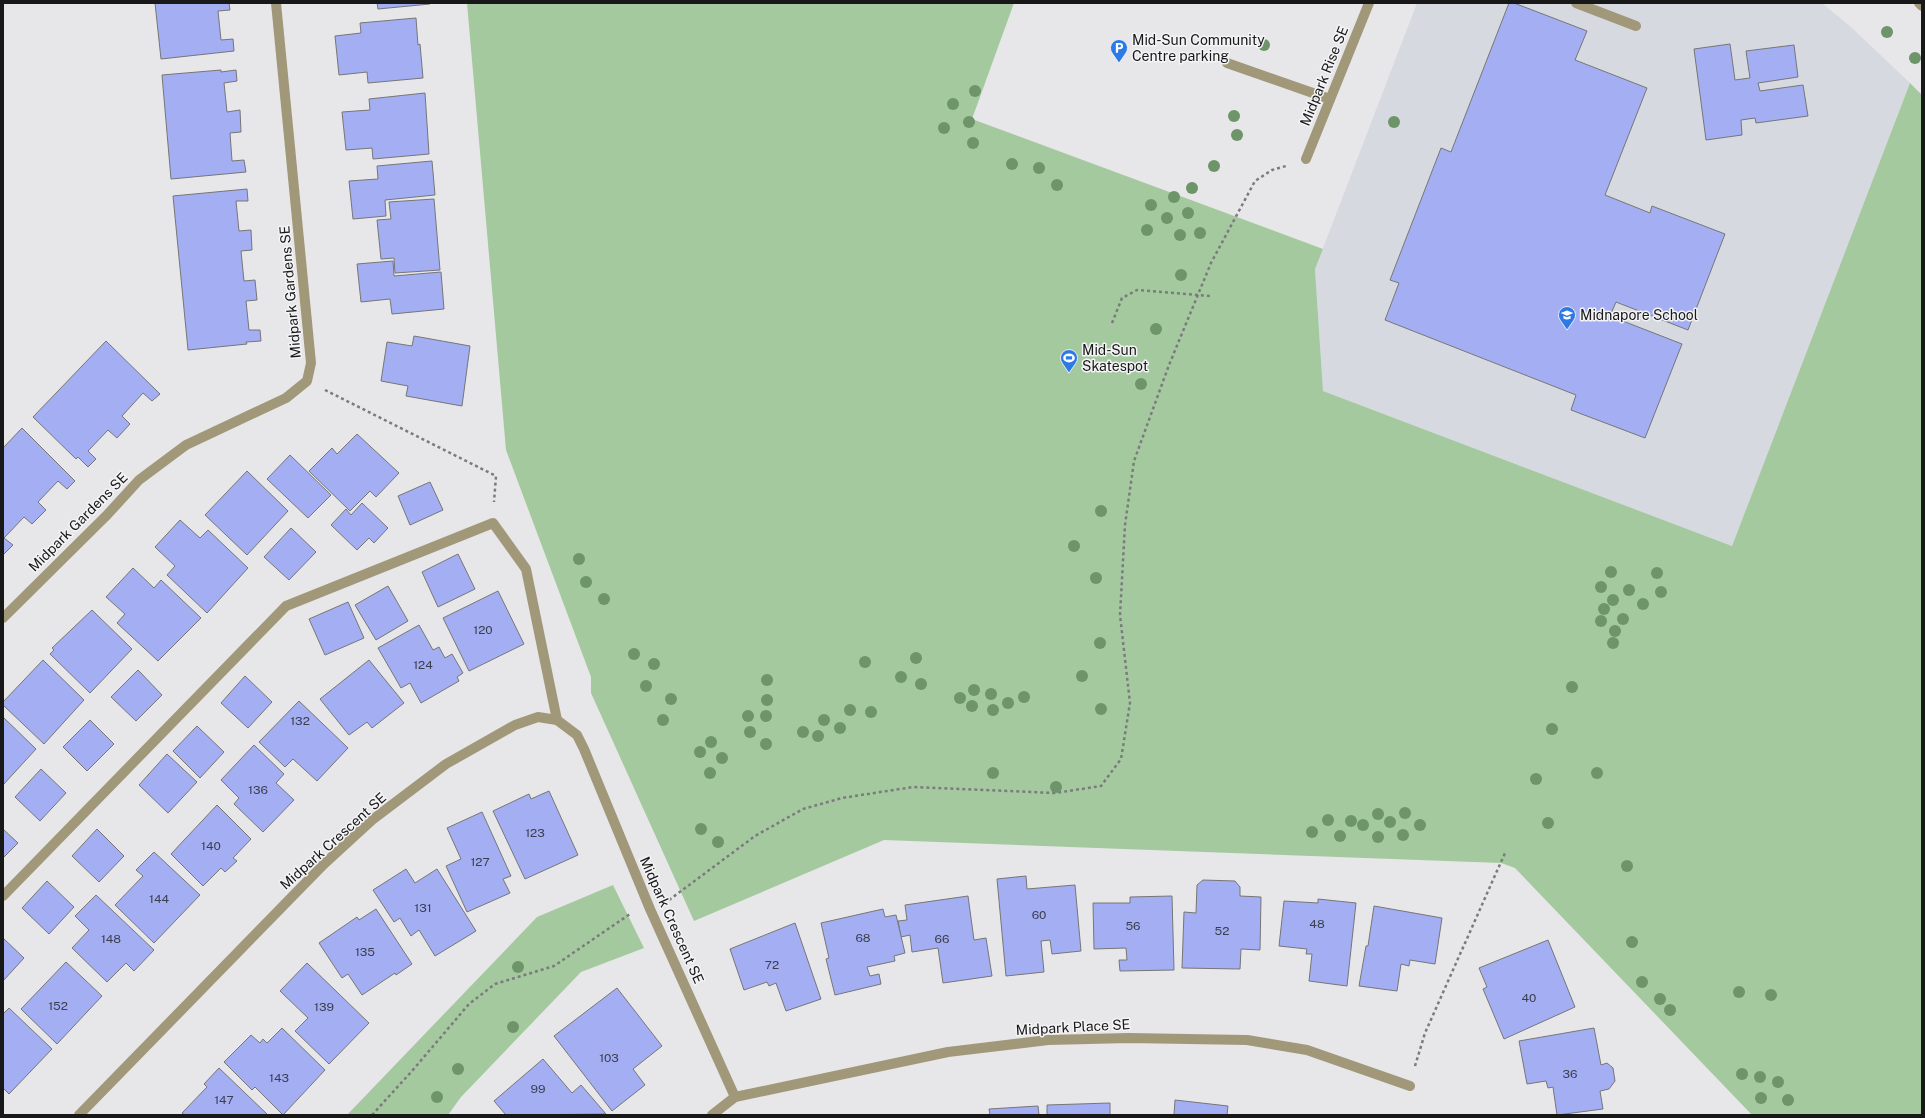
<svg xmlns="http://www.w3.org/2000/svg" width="1925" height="1118" font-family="'Public Sans',sans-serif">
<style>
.built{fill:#d7d9e1}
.green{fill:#a5c99f}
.building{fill:#a3aff2;stroke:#767677}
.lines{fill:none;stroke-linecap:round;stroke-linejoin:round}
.path{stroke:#7b7b7d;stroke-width:2.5;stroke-dasharray:3 3;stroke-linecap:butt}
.service{stroke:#a1987a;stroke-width:10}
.minor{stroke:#a1987a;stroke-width:10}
.tertiary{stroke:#a1987a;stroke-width:10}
.tree{fill:#6e9469}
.labels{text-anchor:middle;stroke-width:3;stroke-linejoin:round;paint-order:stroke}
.number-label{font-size:12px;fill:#3b3e4f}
.poi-label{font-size:14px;fill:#181819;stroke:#f4f4f6;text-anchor:start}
.street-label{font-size:14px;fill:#181819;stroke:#f4f4f6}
</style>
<rect width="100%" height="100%" fill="#e7e7e9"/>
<polygon class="built" points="1417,3 1822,3 1852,28 1910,83 1732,546 1323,391 1315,269"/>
<g class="green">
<polygon points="467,3 1014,3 972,119 1323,249 1315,269 1323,391 1732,546 1910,83 1922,95 1922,1115 1752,1115 1515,868 1501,863 884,840 694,921 591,693 591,677 506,450"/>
<polygon points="613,885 644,948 581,972 461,1097 448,1115 347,1115 537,917"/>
</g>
<g class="building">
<polygon points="155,3 229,3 230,10 218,11 221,40 233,39 234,51 161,59"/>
<polygon points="377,3 430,3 430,4 378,9"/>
<polygon points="1509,3 1514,3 1587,31 1575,60 1647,88 1605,195 1650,213 1652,206 1725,234 1688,330 1616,302 1610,316 1682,344 1645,438 1571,410 1576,395 1385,320 1399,283 1390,280 1441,148 1451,152"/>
<polygon points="416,18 418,45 420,44 423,78 368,83 367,72 339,75 335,36 361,33 360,23"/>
<polygon points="1730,44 1735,80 1750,78 1746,51 1794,45 1798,77 1758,83 1760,91 1803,85 1808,116 1756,123 1755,118 1741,120 1742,135 1706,140 1694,49"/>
<polygon points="221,70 221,72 236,70 237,81 224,83 227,112 240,110 241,132 230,133 232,161 244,160 246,172 171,179 162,75"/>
<polygon points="425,93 429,154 373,159 372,148 346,150 342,112 370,110 369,99"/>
<polygon points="432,161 435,195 385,200 386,216 353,219 349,181 378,179 377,166"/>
<polygon points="247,189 248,201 236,201 239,231 251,230 252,250 241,251 244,281 255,280 257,300 246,301 249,330 260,330 261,341 246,342 247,344 188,350 173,196"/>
<polygon points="434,199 440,270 395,273 394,258 381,259 377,220 391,219 389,202"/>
<polygon points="393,261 394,276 441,272 444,309 392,314 390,299 361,302 357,264"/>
<polygon points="414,336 470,346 462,406 406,396 408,386 381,381 387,342 412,346"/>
<polygon points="106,341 160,394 152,401 143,393 122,416 130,424 117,438 108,430 88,451 96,459 88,467 78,457 76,459 33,417"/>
<polygon points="22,428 75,481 67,489 58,481 38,502 46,510 32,524 24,517 4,538 13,545 3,555 3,448"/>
<polygon points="357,434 399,473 376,497 370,491 350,511 309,471 332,448 337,454"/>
<polygon points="290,455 331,495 308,518 267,479"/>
<polygon points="247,471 288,511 247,555 205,515"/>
<polygon points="430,482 443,510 410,525 398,496"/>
<polygon points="362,503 388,528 374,543 369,538 357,550 331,525 346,509 351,515"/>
<polygon points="180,520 200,538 208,530 248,568 207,613 167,575 175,566 155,547"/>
<polygon points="291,528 316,552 289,580 264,557"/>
<polygon points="458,554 475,589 438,607 422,572"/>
<polygon points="133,568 154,588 161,580 201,618 158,661 117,623 125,614 106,597"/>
<polygon points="388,586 408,621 376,640 355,605"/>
<polygon points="498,591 524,644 469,671 443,618"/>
<polygon points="348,602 364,638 325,655 309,619"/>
<polygon points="92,610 132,649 90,693 50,654 54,650 52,648"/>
<polygon points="419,625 433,650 439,647 445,658 452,654 463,673 457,677 459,681 421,703 410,683 401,688 378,648"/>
<polygon points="43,660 84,700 44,744 3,705 3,702"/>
<polygon points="369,660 404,703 372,728 367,722 349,735 320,699"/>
<polygon points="138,670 162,695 136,721 111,697"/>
<polygon points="245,676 272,702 248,728 221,703"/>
<polygon points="299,701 348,748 317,781 293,759 285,767 259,742"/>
<polygon points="3,717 36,749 3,785"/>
<polygon points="90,720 114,744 87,771 63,747"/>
<polygon points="197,726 224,752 200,778 173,751"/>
<polygon points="254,745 284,774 276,783 294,800 263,832 234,804 239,798 221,780"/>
<polygon points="167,754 197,782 168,813 139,785"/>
<polygon points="41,769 66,793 40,821 15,797"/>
<polygon points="549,791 578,855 525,879 493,811 529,794 531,799"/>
<polygon points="217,805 251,839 233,858 237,861 225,872 221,868 203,886 171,854"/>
<polygon points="482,812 511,876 503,879 510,893 467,912 446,866 461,859 447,828"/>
<polygon points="3,829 18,843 3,858"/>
<polygon points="97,829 124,856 99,882 72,856"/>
<polygon points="154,852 200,895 154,943 115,905 143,876 136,870"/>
<polygon points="406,869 415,883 437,869 476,931 435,956 419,930 411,936 400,918 394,922 373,890"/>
<polygon points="1026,876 1027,889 1075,885 1081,951 1052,954 1050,940 1041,941 1044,972 1006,976 997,879"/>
<polygon points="1203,880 1235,881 1240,887 1240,896 1261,897 1260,950 1241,949 1240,969 1182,968 1184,912 1196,913 1197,885"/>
<polygon points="47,881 74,907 49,934 22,908"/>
<polygon points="96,895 154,950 134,971 126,963 107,982 72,948 89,930 75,916"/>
<polygon points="968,896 974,940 986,938 992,976 943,983 938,948 912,952 910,935 901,937 898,921 907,920 905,905"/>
<polygon points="1172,896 1174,970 1120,971 1119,960 1127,960 1126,948 1094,949 1093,903 1130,903 1130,897"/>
<polygon points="1318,899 1356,903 1347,986 1309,981 1312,954 1306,954 1307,949 1279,946 1284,901 1318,903"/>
<polygon points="1374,906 1442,918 1435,964 1410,960 1409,966 1401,964 1397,991 1359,986 1366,946 1368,946"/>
<polygon points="376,909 412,964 396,975 395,973 362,995 348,974 342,978 319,943 357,917 359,920"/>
<polygon points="883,909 885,917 896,915 905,953 894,956 895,961 867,967 870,976 879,974 881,984 835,995 826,959 829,958 821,923"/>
<polygon points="795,923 821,999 786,1011 776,983 769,986 767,982 744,990 730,949"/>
<polygon points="3,938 24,958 3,981"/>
<polygon points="1548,940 1575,1007 1504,1039 1483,989 1487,987 1479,968"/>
<polygon points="66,962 102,996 57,1044 21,1009"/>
<polygon points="307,963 369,1023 329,1064 295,1031 308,1018 280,991"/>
<polygon points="617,988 662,1046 633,1069 645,1085 612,1111 554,1036"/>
<polygon points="9,1008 52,1049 9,1094 3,1088 3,1014"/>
<polygon points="282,1028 325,1070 283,1115 255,1087 252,1090 224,1062 251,1035 260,1043 263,1039 267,1043"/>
<polygon points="1594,1028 1601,1065 1607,1063 1613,1068 1615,1081 1609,1089 1600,1091 1603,1109 1557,1115 1553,1087 1548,1088 1546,1081 1527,1084 1519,1041"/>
<polygon points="543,1059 572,1093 581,1085 606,1114 506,1115 494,1101"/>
<polygon points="219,1068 268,1115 185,1115 182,1113 207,1087 204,1084"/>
<polygon points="1175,1100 1228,1106 1227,1115 1174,1115"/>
<polygon points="1110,1103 1110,1115 1047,1115 1047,1105"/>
<polygon points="1038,1106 1039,1115 990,1115 989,1109"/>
</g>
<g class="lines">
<g class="path">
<polyline points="1112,323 1122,298 1137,290 1211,296"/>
<polyline points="325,390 496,476 494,502"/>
<polyline points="669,900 755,836 803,809 842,798 913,787 1055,793 1101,786 1121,759 1130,703 1120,615 1125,525 1134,461 1169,365 1211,263 1255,181 1272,170 1286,166"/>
<polyline points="1415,1066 1425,1033 1505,853"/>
<polyline points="372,1115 412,1071 469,1004 495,984 554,966 630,914"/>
</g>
<g class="service">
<polyline points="1576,3 1636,26"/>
<polyline points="1227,63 1330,99"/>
<polyline points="3,896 286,606 493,523 526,569 557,720"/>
</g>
<g class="minor">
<polyline points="1306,159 1369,3"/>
<polyline points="3,618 107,515 139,480 186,445 286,398 307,381 311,363 276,3"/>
<polyline points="735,1097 948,1052 1048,1040 1129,1038 1247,1040 1307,1050 1410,1086"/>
<polyline points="79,1115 324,864 372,820 446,764 515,725 538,717 557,720 577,735 584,749 650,909 735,1097 712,1115"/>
</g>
<polyline class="tertiary" points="1919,3 1922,6"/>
</g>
<g class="tree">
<circle cx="1887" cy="32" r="6"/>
<circle cx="1264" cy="45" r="6"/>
<circle cx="1915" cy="58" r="6"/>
<circle cx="975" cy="91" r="6"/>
<circle cx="953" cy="104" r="6"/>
<circle cx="1234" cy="116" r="6"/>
<circle cx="969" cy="122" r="6"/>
<circle cx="1394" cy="122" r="6"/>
<circle cx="944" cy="128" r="6"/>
<circle cx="1237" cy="135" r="6"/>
<circle cx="973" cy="143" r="6"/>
<circle cx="1012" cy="164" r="6"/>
<circle cx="1214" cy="166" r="6"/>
<circle cx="1039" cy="168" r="6"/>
<circle cx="1057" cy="185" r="6"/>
<circle cx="1192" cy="188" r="6"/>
<circle cx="1174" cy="197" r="6"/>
<circle cx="1151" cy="205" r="6"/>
<circle cx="1188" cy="213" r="6"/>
<circle cx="1167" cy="218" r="6"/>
<circle cx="1147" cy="230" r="6"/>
<circle cx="1200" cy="233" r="6"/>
<circle cx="1180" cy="235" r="6"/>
<circle cx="1181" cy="275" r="6"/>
<circle cx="1156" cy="329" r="6"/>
<circle cx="1141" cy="384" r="6"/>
<circle cx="1101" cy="511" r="6"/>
<circle cx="1074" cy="546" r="6"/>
<circle cx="579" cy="559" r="6"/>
<circle cx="1611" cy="572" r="6"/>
<circle cx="1657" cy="573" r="6"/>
<circle cx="1096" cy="578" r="6"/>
<circle cx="586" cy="582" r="6"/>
<circle cx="1601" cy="587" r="6"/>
<circle cx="1629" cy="590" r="6"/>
<circle cx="1661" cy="592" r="6"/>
<circle cx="604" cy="599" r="6"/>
<circle cx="1613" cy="600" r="6"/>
<circle cx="1643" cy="604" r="6"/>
<circle cx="1604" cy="609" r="6"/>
<circle cx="1623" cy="619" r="6"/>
<circle cx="1601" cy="621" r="6"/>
<circle cx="1615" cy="631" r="6"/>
<circle cx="1100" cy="643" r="6"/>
<circle cx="1613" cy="643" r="6"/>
<circle cx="634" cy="654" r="6"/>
<circle cx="916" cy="658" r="6"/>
<circle cx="865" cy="662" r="6"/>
<circle cx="654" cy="664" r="6"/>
<circle cx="1082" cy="676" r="6"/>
<circle cx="901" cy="677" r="6"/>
<circle cx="767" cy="680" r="6"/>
<circle cx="921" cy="684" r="6"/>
<circle cx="646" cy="686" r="6"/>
<circle cx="1572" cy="687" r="6"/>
<circle cx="974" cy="690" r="6"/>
<circle cx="991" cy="694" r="6"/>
<circle cx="1024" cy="697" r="6"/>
<circle cx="960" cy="698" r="6"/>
<circle cx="671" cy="699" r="6"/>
<circle cx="767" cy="700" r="6"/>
<circle cx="1008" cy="703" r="6"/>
<circle cx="972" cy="706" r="6"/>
<circle cx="1101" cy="709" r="6"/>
<circle cx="850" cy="710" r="6"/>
<circle cx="993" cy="710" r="6"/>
<circle cx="871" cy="712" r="6"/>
<circle cx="748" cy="716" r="6"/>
<circle cx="766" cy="716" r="6"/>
<circle cx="663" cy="720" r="6"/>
<circle cx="824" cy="720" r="6"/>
<circle cx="840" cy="728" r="6"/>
<circle cx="1552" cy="729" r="6"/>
<circle cx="750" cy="732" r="6"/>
<circle cx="803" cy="732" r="6"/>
<circle cx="818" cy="736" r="6"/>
<circle cx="711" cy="742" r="6"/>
<circle cx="766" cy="744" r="6"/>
<circle cx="700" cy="752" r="6"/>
<circle cx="722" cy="758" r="6"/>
<circle cx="710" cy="773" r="6"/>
<circle cx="993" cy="773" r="6"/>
<circle cx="1597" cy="773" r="6"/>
<circle cx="1536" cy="779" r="6"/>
<circle cx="1056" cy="787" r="6"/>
<circle cx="1405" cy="813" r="6"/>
<circle cx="1378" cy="814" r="6"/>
<circle cx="1328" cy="820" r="6"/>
<circle cx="1351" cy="821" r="6"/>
<circle cx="1390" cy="822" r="6"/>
<circle cx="1548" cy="823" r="6"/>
<circle cx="1363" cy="825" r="6"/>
<circle cx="1420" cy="825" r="6"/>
<circle cx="701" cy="829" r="6"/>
<circle cx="1312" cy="832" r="6"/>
<circle cx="1403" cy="835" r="6"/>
<circle cx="1340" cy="836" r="6"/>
<circle cx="1378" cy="837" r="6"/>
<circle cx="718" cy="842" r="6"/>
<circle cx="1627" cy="866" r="6"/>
<circle cx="1632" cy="942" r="6"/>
<circle cx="518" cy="967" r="6"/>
<circle cx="1642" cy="982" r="6"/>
<circle cx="1739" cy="992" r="6"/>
<circle cx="1771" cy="995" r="6"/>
<circle cx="1660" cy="999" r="6"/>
<circle cx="1670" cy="1010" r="6"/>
<circle cx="513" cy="1027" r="6"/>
<circle cx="458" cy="1069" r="6"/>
<circle cx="1742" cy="1074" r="6"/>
<circle cx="1760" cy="1077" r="6"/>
<circle cx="1778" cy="1082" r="6"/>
<circle cx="437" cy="1097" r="6"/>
<circle cx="1761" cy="1098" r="6"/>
<circle cx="1788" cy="1100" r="6"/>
</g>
<defs>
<symbol id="parking-pin" viewBox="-11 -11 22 30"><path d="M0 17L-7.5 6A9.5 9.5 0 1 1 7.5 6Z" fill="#2d7ae6" stroke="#f4f4f6"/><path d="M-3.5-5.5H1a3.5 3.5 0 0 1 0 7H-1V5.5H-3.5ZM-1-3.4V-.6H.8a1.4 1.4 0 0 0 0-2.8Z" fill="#fff"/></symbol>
<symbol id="school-pin" viewBox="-11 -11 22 30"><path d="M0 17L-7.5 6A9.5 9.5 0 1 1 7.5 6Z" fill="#2d7ae6" stroke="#f4f4f6"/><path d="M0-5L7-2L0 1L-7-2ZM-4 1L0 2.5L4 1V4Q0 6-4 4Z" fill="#fff"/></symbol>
<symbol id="stadium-pin" viewBox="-11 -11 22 30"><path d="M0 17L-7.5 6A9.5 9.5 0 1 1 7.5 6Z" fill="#2d7ae6" stroke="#f4f4f6"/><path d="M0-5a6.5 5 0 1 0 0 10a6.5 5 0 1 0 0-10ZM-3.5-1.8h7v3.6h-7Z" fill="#fff"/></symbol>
</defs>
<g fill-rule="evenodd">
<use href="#parking-pin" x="1109" y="38" width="20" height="27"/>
<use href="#school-pin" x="1557" y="305" width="20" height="27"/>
<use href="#stadium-pin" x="1059" y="348" width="20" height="27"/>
</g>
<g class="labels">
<g class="number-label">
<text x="483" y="634">120</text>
<text x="423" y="669">124</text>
<text x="300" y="725">132</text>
<text x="258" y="794">136</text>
<text x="535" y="837">123</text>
<text x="211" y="850">140</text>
<text x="480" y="866">127</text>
<text x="159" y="903">144</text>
<text x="423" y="912">131</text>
<text x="1039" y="919">60</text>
<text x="1317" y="928">48</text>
<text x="1133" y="930">56</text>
<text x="1222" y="935">52</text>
<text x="863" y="942">68</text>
<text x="111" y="943">148</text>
<text x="942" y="943">66</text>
<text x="365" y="956">135</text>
<text x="772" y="969">72</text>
<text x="1529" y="1002">40</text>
<text x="58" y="1010">152</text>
<text x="324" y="1011">139</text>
<text x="609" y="1062">103</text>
<text x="1570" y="1078">36</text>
<text x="279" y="1082">143</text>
<text x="538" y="1093">99</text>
<text x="224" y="1104">147</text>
</g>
<g class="poi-label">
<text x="1132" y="45">Mid-Sun Community<tspan x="1132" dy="16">Centre parking</tspan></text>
<text x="1580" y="320">Midnapore School</text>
<text x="1082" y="355">Mid-Sun<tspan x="1082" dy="16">Skatespot</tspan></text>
</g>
<g class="street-label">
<text transform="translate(1324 76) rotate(-68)" y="5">Midpark Rise SE</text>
<text transform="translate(290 292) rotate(-95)" y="5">Midpark Gardens SE</text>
<text transform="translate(78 522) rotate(-45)" y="5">Midpark Gardens SE</text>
<text transform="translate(333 841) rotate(-42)" y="5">Midpark Crescent SE</text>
<text transform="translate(672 920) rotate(66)" y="5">Midpark Crescent SE</text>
<text transform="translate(1073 1027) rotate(-3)" y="5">Midpark Place SE</text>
</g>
</g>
<rect width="1925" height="1118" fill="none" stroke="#181819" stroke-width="8"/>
</svg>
